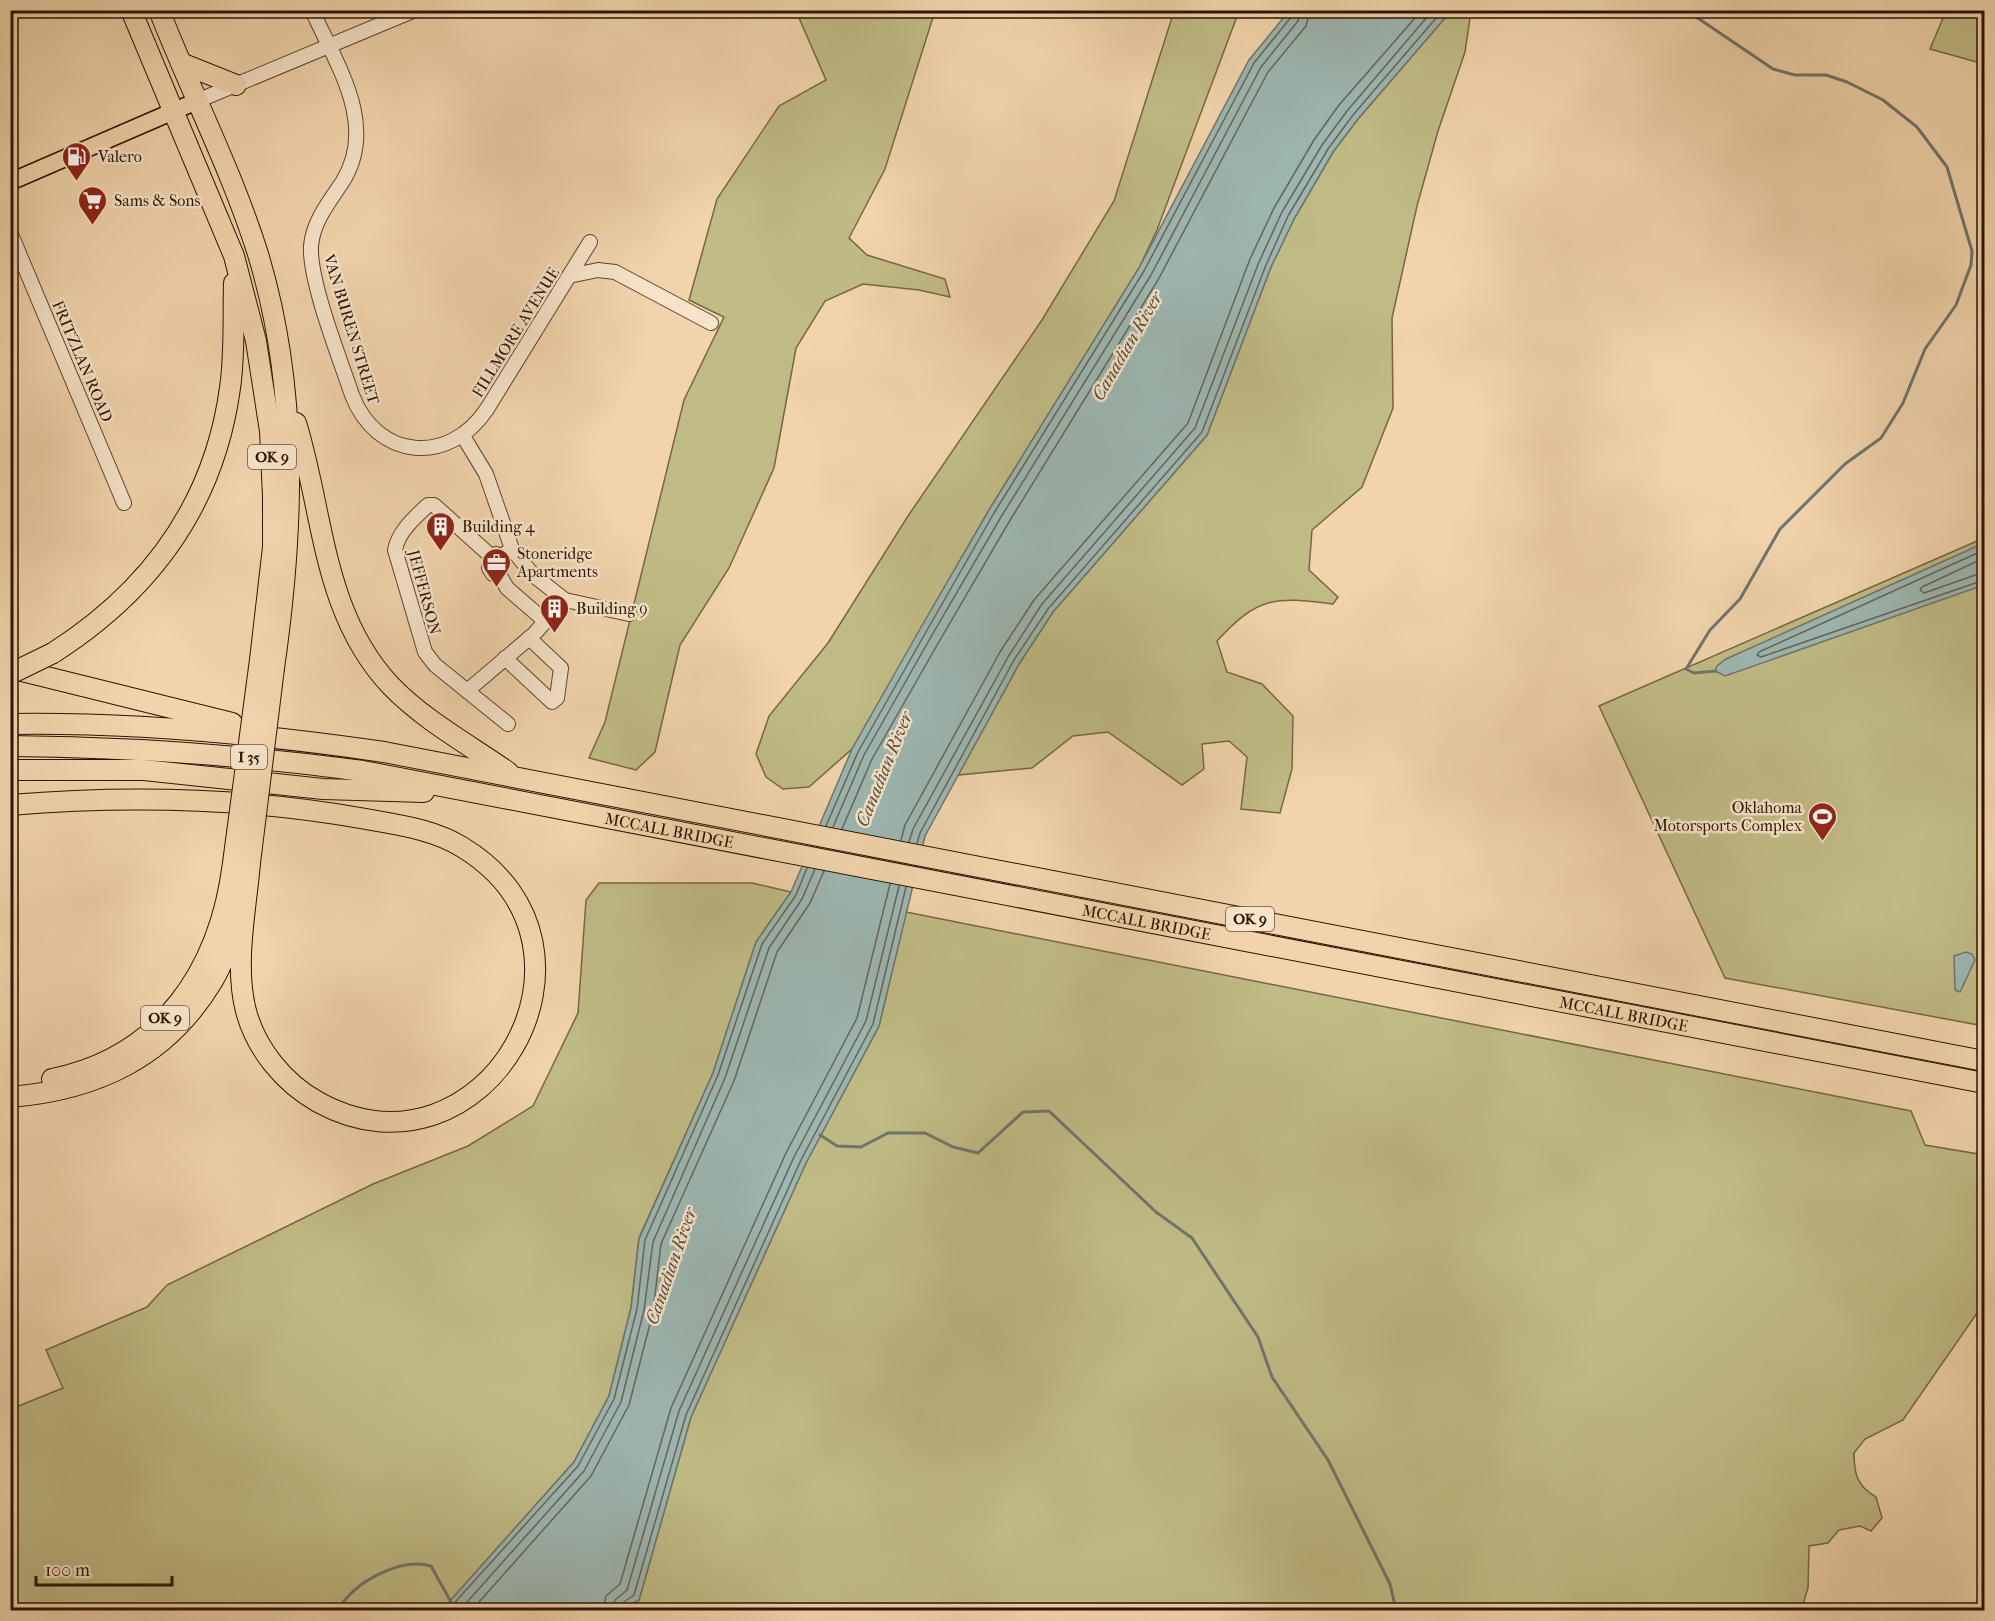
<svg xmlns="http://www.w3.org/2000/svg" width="1995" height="1621" font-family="'IM FELL French Canon',serif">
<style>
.green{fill:#c0bb85;stroke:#766742;stroke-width:1.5}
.water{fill:#9db7b2;stroke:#70756b;stroke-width:1.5}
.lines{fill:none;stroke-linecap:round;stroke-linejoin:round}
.shore{stroke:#646559;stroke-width:1.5}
.stream{stroke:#70756b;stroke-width:3}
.minor-casing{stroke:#5d432b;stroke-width:16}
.major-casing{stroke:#2c1300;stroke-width:19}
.highway-casing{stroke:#2c1300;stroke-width:22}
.minor{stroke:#f6e3c9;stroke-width:14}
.major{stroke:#f1d4ac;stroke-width:16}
.highway{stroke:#f1d4ac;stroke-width:20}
.highway-bridge-casing{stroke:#2c1300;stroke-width:22;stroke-linecap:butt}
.highway-bridge{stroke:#f1d4ac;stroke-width:20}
.labels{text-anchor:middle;stroke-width:5;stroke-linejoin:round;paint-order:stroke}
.shield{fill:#f6e3c9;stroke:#69513c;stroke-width:1.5}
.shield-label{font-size:15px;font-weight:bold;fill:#2c1300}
.poi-label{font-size:16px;fill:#2c1300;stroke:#f6e3c9;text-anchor:start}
.street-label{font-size:16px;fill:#2c1300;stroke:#f6e3c9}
.water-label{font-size:18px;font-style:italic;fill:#544c3e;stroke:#f6e3c9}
</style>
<rect width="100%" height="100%" fill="#f1d4ac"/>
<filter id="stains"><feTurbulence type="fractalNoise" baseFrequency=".00333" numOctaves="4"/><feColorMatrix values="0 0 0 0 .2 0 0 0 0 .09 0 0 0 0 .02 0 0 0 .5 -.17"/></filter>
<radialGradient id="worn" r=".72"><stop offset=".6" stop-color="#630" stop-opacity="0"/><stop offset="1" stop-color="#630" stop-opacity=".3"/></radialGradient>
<g class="green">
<polygon points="796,11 935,11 885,169 849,238 867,255 945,279 950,297 919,290 863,284 825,301 796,348 774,468 729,568 680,645 655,752 636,770 589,758 605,722 684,400 724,317 689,300 717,199 779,106 826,80"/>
<polygon points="1174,11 1239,11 1157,230 1139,268 989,510 852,749 809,787 783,789 766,777 756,754 769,716 828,643 908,516 1042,320 1114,201"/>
<path d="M1451,11H1471L1465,52L1438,131L1417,206L1392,318L1393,408L1362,487L1312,530L1309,570L1338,597L1333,604C1275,596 1257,597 1217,641L1227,672L1262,684L1293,716L1292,769L1280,813L1241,809L1247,757L1229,741L1202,744L1204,769L1182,785L1108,732L1073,736L1032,768L958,775L1019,664L1053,612L1207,435L1271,267L1294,219L1333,152L1358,119Z"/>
<polygon points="1946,11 1984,11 1984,64 1930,49"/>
<polygon points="1984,538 1984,1026 1725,978 1599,706"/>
<polygon points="599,883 752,883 791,892 756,942 713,1073 639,1238 631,1308 609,1396 574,1462 450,1601 438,1610 11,1610 11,1409 63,1388 46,1350 147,1307 167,1285 373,1184 468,1146 533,1106 578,1013 586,900"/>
<path d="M906,912L1911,1111L1925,1145L1984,1155V1303L1903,1420L1865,1439L1854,1453C1854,1474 1857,1486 1876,1497L1882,1518L1871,1531L1860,1526L1839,1530L1828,1543L1809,1546L1808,1588L1802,1607L1803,1610H621L639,1600L691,1417L806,1163L879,1026Z"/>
</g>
<g class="water">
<polygon points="1289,11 1451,11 1358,119 1333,152 1294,219 1271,267 1207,435 1053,612 1019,664 925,836 879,1026 806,1163 691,1417 639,1600 621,1610 438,1610 450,1601 574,1462 609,1396 631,1308 639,1239 713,1073 756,942 791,892 852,749 920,629 989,510 1139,268 1249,60"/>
<polygon points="1984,543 1984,585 1725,676 1715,671 1717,666 1726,659"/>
<polygon points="1966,952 1972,954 1975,960 1960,992 1955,990 1954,956"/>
</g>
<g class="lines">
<g class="shore">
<polyline points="1984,550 1759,652 1757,655 1761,657 1984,580"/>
<polyline points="1984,558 1922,587 1920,590 1924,593 1984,572"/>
<polyline points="826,826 858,752 926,632 994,513 1144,271 1254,63 1292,16 1294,10"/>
<polyline points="833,827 864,755 932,635 1001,517 1151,275 1261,67 1298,21 1301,10"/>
<polyline points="842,829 872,759 940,640 1009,522 1158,280 1268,72 1306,26 1310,10"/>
<polyline points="901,840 905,825 1000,652 1034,600 1188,423 1250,259 1274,208 1314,140 1339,105 1422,10"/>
<polyline points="909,842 913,829 1008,657 1042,604 1195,428 1259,262 1282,212 1322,145 1347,111 1433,10"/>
<polyline points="917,843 920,833 1014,660 1048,609 1202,432 1266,265 1288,216 1328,149 1353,115 1443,10"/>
<polyline points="448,1610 578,1466 614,1399 637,1309 645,1240 718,1075 762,944 796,895 807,868"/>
<polyline points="460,1610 584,1471 621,1402 644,1310 653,1242 725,1078 769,948 802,899 815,869"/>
<polyline points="472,1610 591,1476 629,1405 653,1312 661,1244 734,1081 777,952 810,903 824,871"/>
<polyline points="603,1610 606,1596 620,1584 671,1408 786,1153 857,1018 890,884"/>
<polyline points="612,1610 615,1600 627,1590 679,1411 794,1157 866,1021 899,886"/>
<polyline points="619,1610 621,1604 634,1595 686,1415 801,1160 873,1024 906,887"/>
</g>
<g class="stream">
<polyline points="1686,10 1773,69 1795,75 1826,75 1847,82 1883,100 1917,127 1947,167 1972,251 1971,265 1956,305 1925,349 1903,403 1881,438 1845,464 1780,529 1740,599 1710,630 1686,669 1694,673 1716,671"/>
<polyline points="820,1135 837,1146 861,1147 888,1133 925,1133 953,1147 978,1153 1023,1112 1049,1111 1156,1212 1192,1238 1258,1337 1272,1377 1328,1460 1390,1584 1396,1610"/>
<path d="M338,1610C354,1582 400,1557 431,1566L451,1602"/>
</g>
<defs>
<g id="minor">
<path d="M312,10C336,64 378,124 343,181C330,201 313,221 311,246C309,281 340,359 352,395C377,460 449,466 487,409L590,242"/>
<polyline points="197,101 415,10"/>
<polyline points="10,232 124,503"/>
<polyline points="569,276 598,270 615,272 711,323"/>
<polyline points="463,436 486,474 512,549 533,575 565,600 629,614"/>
<polyline points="492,557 489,568 493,574 500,576 507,588 545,621"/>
<polyline points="505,658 552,702 557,698 561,668 529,638"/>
<polyline points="467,691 534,634 565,600"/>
<path d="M508,724L435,665L425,652L395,550C398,532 415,517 428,505H434L492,557L496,554L500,557L512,549"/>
</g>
<polyline id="major" points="10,182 197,101"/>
<g id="highway">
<polyline points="131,10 234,256 256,341 270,431 273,497 273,547 260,660"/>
<path d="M159,10C191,92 232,171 258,254C299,390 294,529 274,668"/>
<polyline points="181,63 236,85"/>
<path d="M296,423C324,513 322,613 391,686C425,721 468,744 508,772"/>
<path d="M53,653C150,591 214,505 230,388C235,354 233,318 234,283"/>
<polyline points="10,668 232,723"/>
<path d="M10,724C136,722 260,734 384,752L1984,1061"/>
<path id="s1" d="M10,746C129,747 245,755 363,771L1984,1083"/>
<polyline points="10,770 144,770 323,789 424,792"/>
<path d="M10,805C129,795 249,798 366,819C398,825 433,829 462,847C627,947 484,1193 318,1102C284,1083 256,1049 246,1011C234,965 246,910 250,863"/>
<path d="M52,1079C163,1057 220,968 233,863"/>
<path d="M10,1097C96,1090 166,1058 212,982C225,961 231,937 239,914"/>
</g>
</defs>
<use href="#minor" class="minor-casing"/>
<use href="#major" class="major-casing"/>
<use href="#highway" class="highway-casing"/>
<use href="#minor" class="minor"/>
<use href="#major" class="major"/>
<use href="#highway" class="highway"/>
<defs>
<g id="highway-bridge">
<polyline points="10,674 53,653"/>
<polyline points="233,863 260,660"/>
<polyline points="250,863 274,668"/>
</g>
</defs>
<use href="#highway-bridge" class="highway-bridge-casing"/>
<use href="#highway-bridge" class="highway-bridge"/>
</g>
<defs>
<symbol id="fuel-pin" viewBox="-11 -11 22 30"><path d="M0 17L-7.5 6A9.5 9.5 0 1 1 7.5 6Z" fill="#8f2418" stroke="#f6e3c9"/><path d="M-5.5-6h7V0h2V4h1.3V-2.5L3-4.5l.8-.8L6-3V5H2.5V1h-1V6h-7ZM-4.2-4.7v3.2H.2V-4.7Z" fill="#fff"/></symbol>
<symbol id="supermarket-pin" viewBox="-11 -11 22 30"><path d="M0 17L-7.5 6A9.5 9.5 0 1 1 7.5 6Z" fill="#8f2418" stroke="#f6e3c9"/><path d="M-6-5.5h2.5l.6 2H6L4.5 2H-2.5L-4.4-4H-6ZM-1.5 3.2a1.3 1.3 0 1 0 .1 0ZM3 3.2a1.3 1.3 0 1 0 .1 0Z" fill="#fff"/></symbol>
<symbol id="building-pin" viewBox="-11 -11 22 30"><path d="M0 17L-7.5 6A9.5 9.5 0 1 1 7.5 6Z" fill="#8f2418" stroke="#f6e3c9"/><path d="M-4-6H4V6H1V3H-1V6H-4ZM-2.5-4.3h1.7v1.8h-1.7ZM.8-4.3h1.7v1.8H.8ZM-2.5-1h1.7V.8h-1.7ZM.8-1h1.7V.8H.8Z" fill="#fff"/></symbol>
<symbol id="office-pin" viewBox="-11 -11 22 30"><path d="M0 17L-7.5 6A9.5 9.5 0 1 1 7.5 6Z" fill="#8f2418" stroke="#f6e3c9"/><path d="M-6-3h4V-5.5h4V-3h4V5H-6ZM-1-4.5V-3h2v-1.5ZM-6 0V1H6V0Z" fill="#fff"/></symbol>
<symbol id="stadium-pin" viewBox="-11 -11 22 30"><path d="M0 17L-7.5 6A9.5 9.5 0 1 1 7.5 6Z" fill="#8f2418" stroke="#f6e3c9"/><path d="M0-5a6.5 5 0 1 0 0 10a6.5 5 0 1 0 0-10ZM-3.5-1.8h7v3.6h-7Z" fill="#fff"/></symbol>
</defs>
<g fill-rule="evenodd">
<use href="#fuel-pin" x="60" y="140" width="33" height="45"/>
<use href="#supermarket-pin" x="76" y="184" width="33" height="45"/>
<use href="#building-pin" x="424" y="510" width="33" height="45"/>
<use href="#office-pin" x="480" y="546" width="33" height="45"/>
<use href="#building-pin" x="538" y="592" width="33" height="45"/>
<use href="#stadium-pin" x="1806" y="800" width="33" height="45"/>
</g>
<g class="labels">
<g class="shield">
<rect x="248" y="445" width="48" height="24" rx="4.5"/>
<rect x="231" y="745" width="36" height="24" rx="4.5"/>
<rect x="1226" y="907" width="48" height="24" rx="4.5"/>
<rect x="141" y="1006" width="48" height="24" rx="4.5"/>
</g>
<g class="shield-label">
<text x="272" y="462">OK 9</text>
<text x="249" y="762">I 35</text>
<text x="1250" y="924">OK 9</text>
<text x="165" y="1023">OK 9</text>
</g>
<g class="poi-label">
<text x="98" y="162">Valero</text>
<text x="114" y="206">Sams &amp; Sons</text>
<text x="462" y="532">Building 4</text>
<text x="517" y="559">Stoneridge<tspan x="517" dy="18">Apartments</tspan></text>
<text x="576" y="614">Building 9</text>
<text x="1802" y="813" text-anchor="end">Oklahoma<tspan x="1802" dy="18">Motorsports Complex</tspan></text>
</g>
<g class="street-label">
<text transform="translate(352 329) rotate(73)" y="6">VAN BUREN STREET</text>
<text transform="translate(515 332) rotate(-58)" y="6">FILLMORE AVENUE</text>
<text transform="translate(83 361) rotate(67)" y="6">FRITZLAN ROAD</text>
<text transform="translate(425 592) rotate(75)" y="6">JEFFERSON</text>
<text dy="6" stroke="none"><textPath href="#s1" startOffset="666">MCCALL BRIDGE</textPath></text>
<text dy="6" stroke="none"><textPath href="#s1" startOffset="1152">MCCALL BRIDGE</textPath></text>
<text dy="6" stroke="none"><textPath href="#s1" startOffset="1638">MCCALL BRIDGE</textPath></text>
</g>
<g class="water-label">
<text transform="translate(1127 346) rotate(-60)" y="6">Canadian River</text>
<text transform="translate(884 769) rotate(-68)" y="6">Canadian River</text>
<text transform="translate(671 1266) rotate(-71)" y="6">Canadian River</text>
</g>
</g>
<rect width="1995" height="1621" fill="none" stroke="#f1d4ac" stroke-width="36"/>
<rect x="12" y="12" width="1971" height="1597" fill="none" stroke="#2c1300" stroke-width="3"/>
<rect x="18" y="18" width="1959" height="1585" fill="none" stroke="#2c1300" stroke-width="1.5"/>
<path d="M36 1576v9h136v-9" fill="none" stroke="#2c1300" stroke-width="3"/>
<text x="45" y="1576" font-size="18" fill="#2c1300" stroke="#f6e3c9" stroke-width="4.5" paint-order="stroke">100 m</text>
<rect width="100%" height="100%" filter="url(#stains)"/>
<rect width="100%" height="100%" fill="url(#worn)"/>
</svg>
